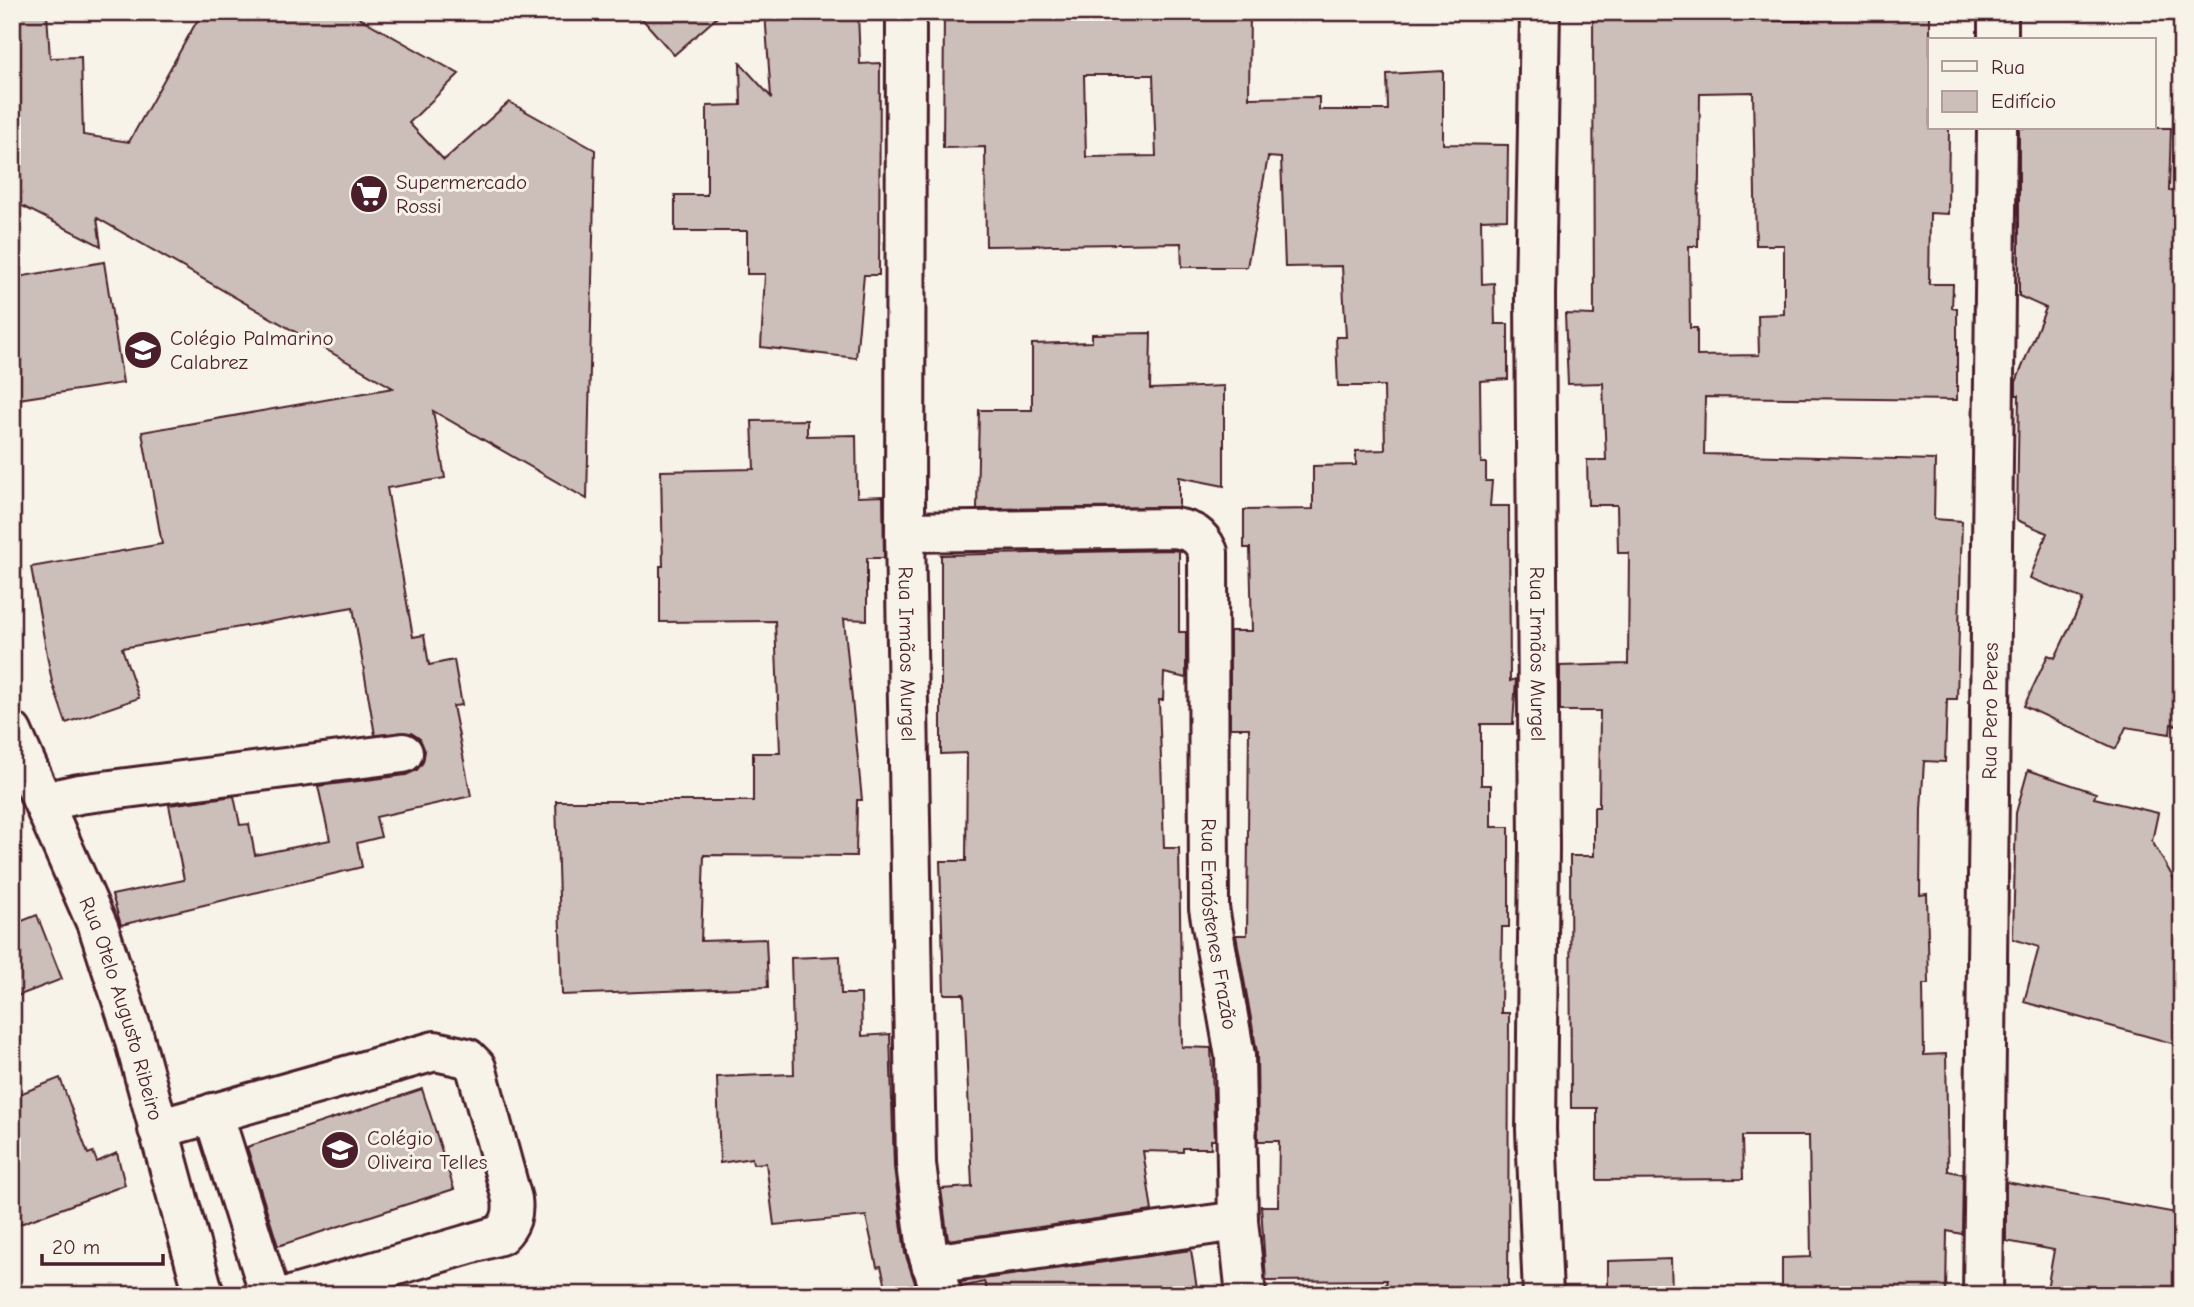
<svg xmlns="http://www.w3.org/2000/svg" width="2194" height="1307" font-family="'Comic Neue',sans-serif">
<style>
.building{fill:#ccbfb9;stroke:#4a1f2b;stroke-width:2;fill-rule:evenodd}
.lines{fill:none;stroke-linecap:round;stroke-linejoin:round}
.minor-casing{stroke:#4a1f2b;stroke-width:44}
.minor{stroke:#f7f3e8;stroke-width:38}
.labels{text-anchor:middle;stroke-width:6;stroke-linejoin:round;paint-order:stroke}
.poi-label{font-size:21px;fill:#4a1f2b;stroke:#f7f3e8;text-anchor:start}
.street-label{font-size:21px;fill:#4a1f2b;stroke:#f7f3e8}
</style>
<rect width="100%" height="100%" fill="#f7f3e8"/>
<filter id="ink" filterUnits="userSpaceOnUse"><feTurbulence type="fractalNoise" baseFrequency=".0143" numOctaves="2"/><feDisplacementMap in="SourceGraphic" scale="14" xChannelSelector="R" yChannelSelector="G"/><feConvolveMatrix kernelMatrix="1 2 1 2 8 2 1 2 1" color-interpolation-filters="sRGB"/></filter>
<g filter="url(#ink)">
<g class="building">
<polygon points="202,12 349,12 459,74 409,123 444,160 509,102 595,150 587,499 433,411 445,478 387,488 413,637 424,635 429,665 454,660 462,705 453,706 471,796 376,817 381,837 357,843 362,867 121,925 112,895 184,880 169,805 234,796 240,825 249,824 255,855 330,840 318,786 406,775 417,770 423,762 425,751 420,739 411,733 375,735 353,607 122,648 139,698 66,723 52,682 31,567 162,544 142,432 393,388 97,218 101,246 12,201 12,15 47,14 50,58 81,57 83,135 129,142"/>
<polygon points="636,12 723,12 674,55"/>
<polygon points="765,12 858,13 860,64 880,63 879,275 864,275 856,358 761,347 765,274 747,274 747,231 675,231 675,195 707,195 707,106 741,105 740,63 771,97"/>
<path d="M944,12H1250L1249,98L1319,97V110H1388L1387,74L1443,71V144L1508,145L1507,219L1481,220L1482,284L1494,283L1495,324H1508V379L1480,381L1481,463H1486V481H1492L1490,506H1509L1510,681L1516,679L1513,724H1481V785H1491V827H1509V927H1502L1501,1013H1509L1508,1295H1384L1387,1280L1266,1281L1261,1206H1278L1279,1141H1258L1257,1052L1236,935H1247L1249,728H1230V631H1252L1250,548H1244V510L1313,509V466L1356,465V451L1385,450L1384,386H1338L1336,337H1346L1342,266L1285,267L1281,158L1268,157L1247,267H1182L1181,243L986,246L985,147L943,148ZM1084,75H1153L1156,156L1086,157Z"/>
<path d="M1593,12H1742L1746,21H1810V12H1930V128H1949L1948,214L1930,213L1929,284H1953L1952,308H1957V400L1705,397L1704,454L1935,460L1934,519L1962,521L1957,699H1947L1945,762L1924,761L1921,810L1920,895L1927,894L1929,984H1923L1924,1055L1946,1054L1948,1171L1963,1174L1962,1234L1947,1231L1946,1295H1782V1258L1811,1257L1809,1136H1742L1743,1179L1597,1180V1108H1571L1570,856H1594V807H1599L1600,711H1560V666L1628,664L1629,553H1618L1617,505H1588L1587,460H1606L1603,383L1568,384L1565,314L1594,315ZM1753,92L1756,245H1784V314L1758,315L1759,355L1697,356V328H1690L1689,246H1698L1700,93Z"/>
<polygon points="2019,128 2171,128 2169,191 2182,193 2182,327 2172,380 2182,381 2182,726 2171,724 2170,734 2126,727 2116,749 2024,706 2048,655 2055,658 2083,599 2030,578 2047,533 2017,520 2019,395 2016,395 2016,382 2046,308 2019,296"/>
<polygon points="104,262 123,383 12,400 12,278"/>
<polygon points="1151,333 1150,389 1224,386 1224,486 1179,477 1179,507 977,509 979,410 1032,410 1032,344 1092,342 1092,334"/>
<polygon points="807,420 807,436 856,435 857,497 883,496 884,558 867,558 867,620 844,619 862,800 857,800 856,856 704,855 701,941 766,939 768,987 562,995 556,801 753,801 753,753 780,753 775,621 660,622 660,566 663,566 661,471 754,469 752,421"/>
<polygon points="1172,550 1179,551 1179,632 1186,632 1186,678 1164,673 1163,700 1159,700 1164,848 1179,848 1182,1047 1211,1048 1215,1140 1211,1140 1211,1148 1183,1148 1183,1152 1143,1151 1152,1211 948,1240 941,1189 972,1187 964,994 944,994 940,861 966,861 967,753 941,754 941,555"/>
<polygon points="2028,770 2096,793 2094,798 2158,813 2152,841 2182,893 2182,1046 2024,1002 2039,947 2013,939 2016,813"/>
<polygon points="37,915 62,979 12,998 12,925"/>
<polygon points="840,956 841,994 861,994 862,1036 890,1034 894,1167 905,1253 919,1295 888,1295 881,1266 877,1267 866,1216 774,1225 766,1163 753,1164 752,1158 720,1163 717,1077 794,1074 791,958"/>
<polygon points="60,1078 88,1154 93,1152 97,1162 117,1153 125,1185 12,1227 12,1097"/>
<polygon points="422,1089 454,1189 278,1246 247,1147"/>
<polygon points="2006,1182 2182,1214 2182,1295 2046,1295 2054,1250 2006,1241"/>
<polygon points="1191,1250 1198,1295 989,1295 984,1282 962,1287 961,1282"/>
<polygon points="1671,1259 1672,1295 1608,1295 1608,1261"/>
</g>
<g class="lines">
<defs>
<g id="minor">
<path id="s1" d="M906,12L905,532L916,1164L927,1250L942,1295"/>
<path id="s2" d="M1540,12L1535,296L1539,847L1536,1130L1543,1295"/>
<polyline points="1998,40 1998,12"/>
<path id="s3" d="M905,532L1174,528C1193,531 1200,535 1208,552L1209,908L1235,1056L1238,1221L1246,1295"/>
<path id="s4" d="M12,732L99,929L133,1034L204,1295"/>
<polyline points="44,802 79,794 403,753"/>
<polyline points="213,1113 270,1295"/>
<path d="M158,1129L435,1051L467,1058L476,1067L512,1199C514,1214 511,1224 500,1235L294,1295"/>
<polyline points="931,1264 1238,1221"/>
<path id="s5" d="M1983,1295L1997,128"/>
</g>
</defs>
<use href="#minor" class="minor-casing"/>
<use href="#minor" class="minor"/>
</g>
</g>
<defs>
<symbol id="supermarket-disc" viewBox="-11 -11 22 22"><circle r="9.5" fill="#4a1f2b" stroke="#f7f3e8"/><path d="M-6-5.5h2.5l.6 2H6L4.5 2H-2.5L-4.4-4H-6ZM-1.5 3.2a1.3 1.3 0 1 0 .1 0ZM3 3.2a1.3 1.3 0 1 0 .1 0Z" fill="#fff"/></symbol>
<symbol id="school-disc" viewBox="-11 -11 22 22"><circle r="9.5" fill="#4a1f2b" stroke="#f7f3e8"/><path d="M0-5L7-2L0 1L-7-2ZM-4 1L0 2.5L4 1V4Q0 6-4 4Z" fill="#fff"/></symbol>
</defs>
<g fill-rule="evenodd">
<use href="#supermarket-disc" x="347" y="172" width="44" height="44"/>
<use href="#school-disc" x="121" y="328" width="44" height="44"/>
<use href="#school-disc" x="318" y="1128" width="44" height="44"/>
</g>
<g class="labels">
<g class="poi-label">
<text x="396" y="189">Supermercado<tspan x="396" dy="24">Rossi</tspan></text>
<text x="170" y="345">Colégio Palmarino<tspan x="170" dy="24">Calabrez</tspan></text>
<text x="367" y="1145">Colégio<tspan x="367" dy="24">Oliveira Telles</tspan></text>
</g>
<g class="street-label">
<text dy="7" stroke="none"><textPath href="#s2" startOffset="642">Rua Irmãos Murgel</textPath></text>
<text dy="7" stroke="none"><textPath href="#s1" startOffset="642">Rua Irmãos Murgel</textPath></text>
<text dy="7" stroke="none"><textPath href="#s5" startOffset="584">Rua Pero Peres</textPath></text>
<text dy="7" stroke="none"><textPath href="#s3" startOffset="686">Rua Eratóstenes Frazão</textPath></text>
<text dy="7" stroke="none"><textPath href="#s4" startOffset="298">Rua Otelo Augusto Ribeiro</textPath></text>
</g>
</g>
<rect width="2194" height="1307" fill="none" stroke="#f7f3e8" stroke-width="42"/>
<rect x="21" y="21" width="2152" height="1265" fill="none" stroke="#4a1f2b" stroke-width="2.5" filter="url(#ink)"/>
<rect x="1928" y="38" width="228" height="91" fill="#f7f3e8" stroke="#b29e9c" stroke-width="2"/>
<rect x="1942" y="61" width="35" height="10" fill="#f7f3e8" stroke="#b29e9c" stroke-width="2"/>
<text x="1991" y="74" font-size="21" fill="#4a1f2b">Rua</text>
<rect x="1942" y="91" width="35" height="21" fill="#ccbfb9" stroke="#b29e9c" stroke-width="2"/>
<text x="1991" y="108" font-size="21" fill="#4a1f2b">Edifício</text>
<path d="M42 1254v10h121v-10" fill="none" stroke="#4a1f2b" stroke-width="3.5"/>
<text x="52" y="1254" font-size="21" fill="#4a1f2b" stroke="#f7f3e8" stroke-width="5" paint-order="stroke">20 m</text>
</svg>
